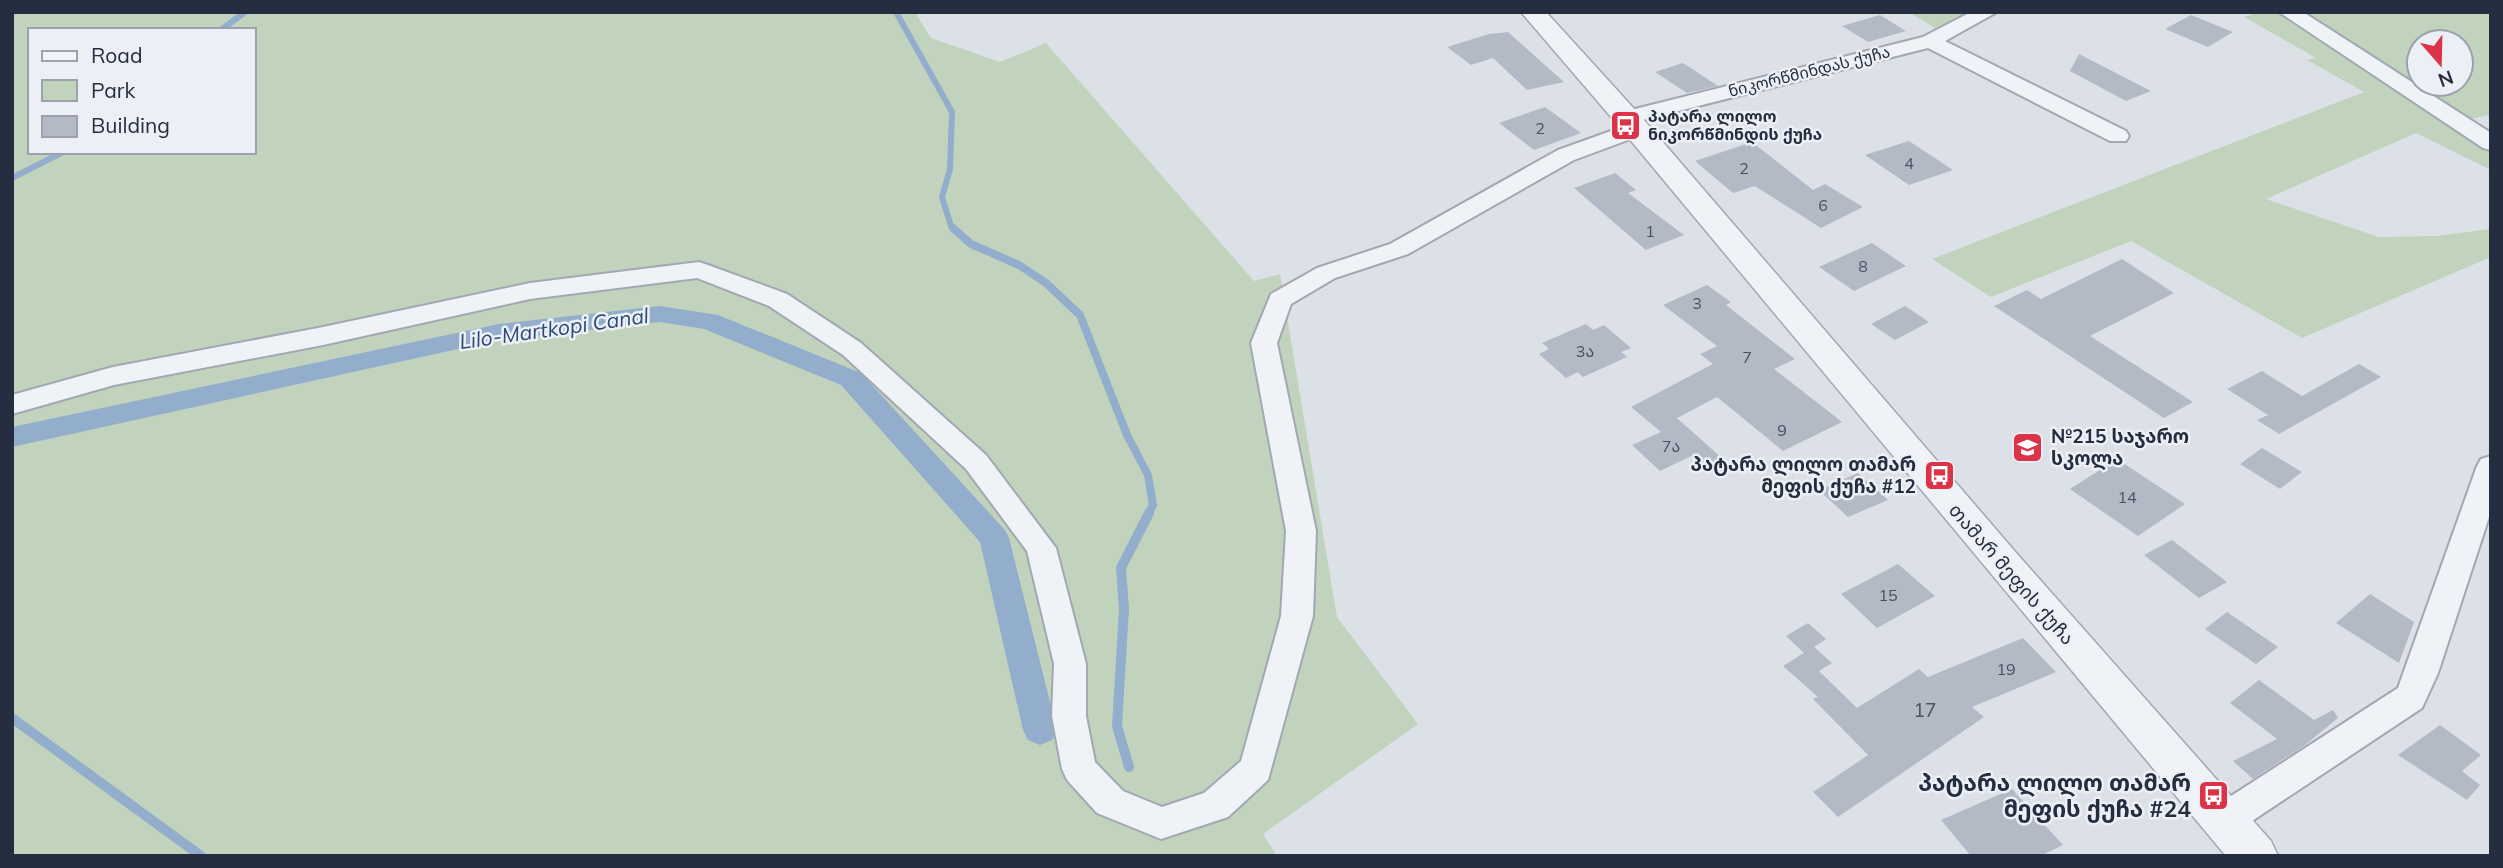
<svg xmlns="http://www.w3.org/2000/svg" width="2503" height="868" font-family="Mulish,'Noto Sans Georgian',sans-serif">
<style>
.green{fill:#c2d3bd;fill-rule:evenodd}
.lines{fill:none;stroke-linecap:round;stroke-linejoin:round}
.stream-far2{stroke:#93aecc;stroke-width:6}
.stream-far1{stroke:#93aecc;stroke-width:8}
.stream{stroke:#93aecc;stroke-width:10}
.canal{fill:#93aecc;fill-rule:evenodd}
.building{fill:#b3bac5}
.minor-casing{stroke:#a1a8b2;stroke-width:4}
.tertiary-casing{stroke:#a1a8b2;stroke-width:3}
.minor{fill:#eff2f6;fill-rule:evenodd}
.tertiary{fill:#eff2f6;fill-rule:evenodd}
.labels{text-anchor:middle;stroke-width:5;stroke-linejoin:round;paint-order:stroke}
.far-street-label{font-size:16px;fill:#252e40;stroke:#ecf0f6}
.far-poi-label{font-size:16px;font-weight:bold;fill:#252e40;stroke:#ecf0f6;text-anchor:start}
.number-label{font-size:16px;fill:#485161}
.poi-label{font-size:19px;font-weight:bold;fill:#252e40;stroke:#ecf0f6;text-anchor:start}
.street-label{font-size:19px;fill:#252e40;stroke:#ecf0f6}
.near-number-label{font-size:19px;fill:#485161}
.water-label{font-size:21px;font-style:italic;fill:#2b4c77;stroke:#ecf0f6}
.near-poi-label{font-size:23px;font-weight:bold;fill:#252e40;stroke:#ecf0f6;text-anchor:end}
</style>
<rect width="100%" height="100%" fill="#dce1e8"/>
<g class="green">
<path d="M12,12H915L931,38L1000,62L1046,43L1254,281L1280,274L1337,617L1418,724L1263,834L1277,856H12ZM30,30H254V152H30Z"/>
<polygon points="1908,12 1971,12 1939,30"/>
<polygon points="2248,12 2284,12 2491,149 2491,170 2416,133 2266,199 2379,237 2436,236 2491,229 2491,257 2302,338 2131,241 1991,297 1932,259 2364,92 2307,60 2316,58 2244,17 2252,15"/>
<path d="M2298,12H2491V115L2463,120ZM2419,42H2461V84H2419Z"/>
</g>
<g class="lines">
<g class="stream-far2">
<polyline points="896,12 952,112 950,169 942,197 951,226 955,230"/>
<polyline points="221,30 245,12"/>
<polyline points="12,178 63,152"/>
</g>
<polyline class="stream-far1" points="953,228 971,244 1019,265 1046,283 1080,315 1127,435 1148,475 1153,505 1148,515"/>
<g class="stream">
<polyline points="12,718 201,856"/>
<polyline points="1129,767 1117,726 1124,609 1121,568 1149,513"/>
</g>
<polygon class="canal" points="660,306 718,315 861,373 1005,530 1009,538 1057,730 1052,740 1040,745 1028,740 1023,730 980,542 841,385 704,329 660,322 499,340 12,447 12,427 499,324"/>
</g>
<g class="building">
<polygon points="1880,15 1906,31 1868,42 1842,26"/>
<polygon points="2191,15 2233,32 2208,47 2165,29"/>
<polygon points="1508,32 1564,82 1527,90 1493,58 1471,65 1447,47 1489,34"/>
<polygon points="2079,54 2151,91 2126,101 2070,71"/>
<polygon points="1683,63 1718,86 1687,93 1655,72"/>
<polygon points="1545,107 1581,133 1534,150 1499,123"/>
<polygon points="1909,141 1953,170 1909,185 1865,155"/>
<polygon points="1752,142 1813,190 1825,184 1863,207 1821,228 1755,186 1733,193 1695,161"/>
<polygon points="1615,173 1636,190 1628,193 1684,235 1646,250 1574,188"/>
<polygon points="1872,243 1906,266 1854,291 1819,267"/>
<polygon points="2122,259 2174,293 2090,336 2193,402 2164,418 1994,306 2027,290 2041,299"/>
<polygon points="1707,285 1731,302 1726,305 1795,359 1774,369 1842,422 1783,451 1717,397 1677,418 1724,460 1712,473 1691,456 1660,471 1632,445 1661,432 1631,407 1713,364 1700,354 1717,346 1663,305"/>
<polygon points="1905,306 1929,322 1895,340 1871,324"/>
<polygon points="1586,324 1593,330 1604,325 1631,348 1621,352 1627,357 1583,377 1578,372 1566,378 1539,354 1549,349 1542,343"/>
<polygon points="2359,364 2381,377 2279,434 2257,420 2268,415 2227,389 2262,371 2302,396"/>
<polygon points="2262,448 2302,472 2280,489 2240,464"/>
<polygon points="2117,459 2185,504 2138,536 2070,489"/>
<polygon points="1858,473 1888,500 1848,517 1819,490"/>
<polygon points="2172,540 2227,582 2199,598 2144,555"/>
<polygon points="1898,564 1935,596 1877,628 1841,594"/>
<polygon points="2370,594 2414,622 2399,663 2336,623"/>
<polygon points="2227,612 2278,647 2256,664 2205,629"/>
<polygon points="1808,623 1826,639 1814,647 1832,663 1819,671 1857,708 1919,669 1928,677 2023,638 2056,672 1972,707 1984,717 1838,817 1813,792 1868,755 1813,699 1818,697 1783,666 1804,653 1786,636"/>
<polygon points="2259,680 2314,720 2333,710 2338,718 2305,745 2253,779 2233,761 2277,739 2230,703"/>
<polygon points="2440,725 2481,755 2462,771 2480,785 2467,800 2398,755"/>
<polygon points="2012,789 2063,845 2040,856 1971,856 1941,820"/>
</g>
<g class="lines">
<defs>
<g id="minor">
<polygon points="1971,12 1997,12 1945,41 2126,131 2129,136 2126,141 2110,141 1928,48 1627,124 1619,123 1616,118 1619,113 1923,37"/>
<polygon points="2279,12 2303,12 2491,133 2491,150 2483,148"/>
<polygon points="1636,122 1644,124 1647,129 1644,134 1574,160 1408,254 1335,278 1291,304 1277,343 1316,531 1313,616 1268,780 1228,817 1161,839 1097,813 1067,780 1062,769 1052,716 1054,664 1027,551 966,469 843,355 769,306 697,278 530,299 323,345 114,385 12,414 12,395 113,367 323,327 530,283 699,262 708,265 787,294 861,343 986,455 1056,548 1086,664 1086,716 1095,762 1123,791 1162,807 1204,793 1241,761 1281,616 1286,531 1251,343 1271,294 1317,268 1390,244 1558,150"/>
<polygon points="2491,456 2491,511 2438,673 2422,708 2237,831 2224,836 2211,831 2206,820 2211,809 2398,688 2477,466 2481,459"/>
</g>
<polygon id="tertiary" points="1521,12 1546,12 1637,112 2018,555 2271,841 2278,856 2226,856 1617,124"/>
</defs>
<use href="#minor" class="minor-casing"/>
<use href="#tertiary" class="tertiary-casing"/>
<use href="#minor" class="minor"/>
<use href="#tertiary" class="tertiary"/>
</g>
<defs>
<symbol id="bus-square" viewBox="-11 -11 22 22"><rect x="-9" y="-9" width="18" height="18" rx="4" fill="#db3449" stroke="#ecf0f6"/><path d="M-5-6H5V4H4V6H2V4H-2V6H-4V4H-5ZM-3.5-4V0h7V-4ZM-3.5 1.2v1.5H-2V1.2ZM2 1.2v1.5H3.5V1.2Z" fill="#fff"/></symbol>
<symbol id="school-square" viewBox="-11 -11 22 22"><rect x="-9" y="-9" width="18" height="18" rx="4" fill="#db3449" stroke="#ecf0f6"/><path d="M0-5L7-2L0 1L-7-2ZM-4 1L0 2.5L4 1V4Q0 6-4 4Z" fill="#fff"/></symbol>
</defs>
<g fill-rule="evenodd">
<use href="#bus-square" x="1608" y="108" width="35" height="35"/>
<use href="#school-square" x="2010" y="430" width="35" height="35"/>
<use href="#bus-square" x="1922" y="458" width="35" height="35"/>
<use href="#bus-square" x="2196" y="778" width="35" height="35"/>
</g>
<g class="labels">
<g class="far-street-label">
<text transform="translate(1809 71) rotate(-14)" y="6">ნიკორწმინდას ქუჩა</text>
</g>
<g class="far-poi-label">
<text x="1648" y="122">პატარა ლილო<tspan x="1648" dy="18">ნიკორწმინდის ქუჩა</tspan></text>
</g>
<g class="number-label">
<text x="1540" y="134">2</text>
<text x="1909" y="169">4</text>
<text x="1744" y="174">2</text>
<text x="1823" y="211">6</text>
<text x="1650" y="237">1</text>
<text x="1863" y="272">8</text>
<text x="1697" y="309">3</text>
<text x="1585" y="357">3ა</text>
<text x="1747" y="363">7</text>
<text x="1782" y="436">9</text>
<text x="1671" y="452">7ა</text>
<text x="2127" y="503">14</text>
<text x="1888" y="601">15</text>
<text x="2006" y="675">19</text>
</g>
<g class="poi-label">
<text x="2051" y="443">№215 საჯარო<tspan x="2051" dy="22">სკოლა</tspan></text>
<text x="1916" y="471" text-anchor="end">პატარა ლილო თამარ<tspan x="1916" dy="22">მეფის ქუჩა #12</tspan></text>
</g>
<g class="street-label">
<text transform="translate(2012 574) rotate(49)" y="7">თამარ მეფის ქუჩა</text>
</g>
<g class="near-number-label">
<text x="1925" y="717">17</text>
</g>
<g class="water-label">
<text transform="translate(554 329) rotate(-8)" y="7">Lilo-Martkopi Canal</text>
</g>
<g class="near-poi-label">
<text x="2191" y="791">პატარა ლილო თამარ<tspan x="2191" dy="26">მეფის ქუჩა #24</tspan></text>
</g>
</g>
<rect width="2503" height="868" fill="none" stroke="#252e40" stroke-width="28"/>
<rect x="28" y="28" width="228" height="126" fill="#ecf0f6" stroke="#9ca2ad" stroke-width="2"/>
<rect x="42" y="51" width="35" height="10" fill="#eff2f6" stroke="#9ca2ad" stroke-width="2"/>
<text x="91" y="63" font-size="21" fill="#252e40">Road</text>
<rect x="42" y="80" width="35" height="21" fill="#c2d3bd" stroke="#9ca2ad" stroke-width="2"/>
<text x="91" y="98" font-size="21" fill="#252e40">Park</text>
<rect x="42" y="116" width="35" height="21" fill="#b3bac5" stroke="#9ca2ad" stroke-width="2"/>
<text x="91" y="133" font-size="21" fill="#252e40">Building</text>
<g transform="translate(2440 63) rotate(160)"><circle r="33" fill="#ecf0f6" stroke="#9ca2ad" stroke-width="2"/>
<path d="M0-5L12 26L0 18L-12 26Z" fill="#db3449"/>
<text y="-10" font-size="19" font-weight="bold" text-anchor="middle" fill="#252e40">N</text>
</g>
</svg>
